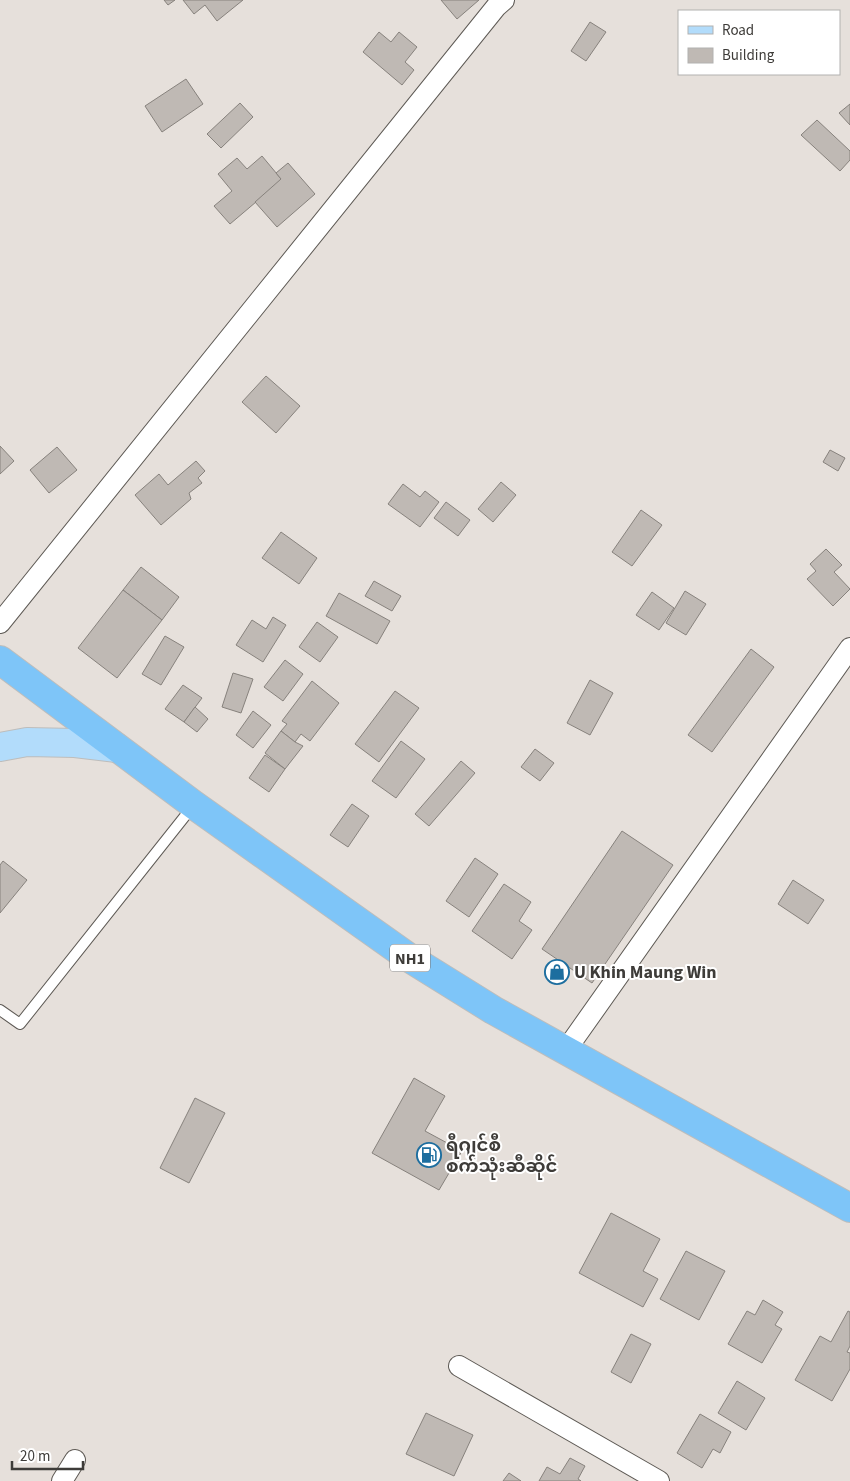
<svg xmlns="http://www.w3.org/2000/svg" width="850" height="1481" font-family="'Source Sans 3','Noto Sans Myanmar',sans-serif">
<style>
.building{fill:#bfb9b4;stroke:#87827d}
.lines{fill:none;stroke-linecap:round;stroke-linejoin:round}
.lane-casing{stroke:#5e5a55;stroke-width:12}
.street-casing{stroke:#5e5a55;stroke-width:22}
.primary-casing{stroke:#bdbdbc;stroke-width:30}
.highway-casing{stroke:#bdbdbc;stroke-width:30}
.lane{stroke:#fff;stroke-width:10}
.street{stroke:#fff;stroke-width:20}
.primary{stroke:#b2dcfb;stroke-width:28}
.highway{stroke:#7ec5f8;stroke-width:28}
.labels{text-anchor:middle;stroke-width:4;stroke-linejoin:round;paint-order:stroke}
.shield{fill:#fff;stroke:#787674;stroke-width:1}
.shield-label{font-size:16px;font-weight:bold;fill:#3e3c39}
.poi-label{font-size:18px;font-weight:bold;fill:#3e3c39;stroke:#fff;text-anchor:start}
</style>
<rect width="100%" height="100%" fill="#e6e0db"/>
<g class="building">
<polygon points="164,0 175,0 168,5"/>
<polygon points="183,0 243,0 217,21 205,5 194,14"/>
<polygon points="441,0 479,0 457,19"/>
<polygon points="590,22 606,32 586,61 571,51"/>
<polygon points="379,32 391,42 399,32 417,47 405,62 414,70 402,85 363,52"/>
<polygon points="186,79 203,104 162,132 145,106"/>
<polygon points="240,103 253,117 221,148 207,134"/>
<polygon points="850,104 850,125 839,113"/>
<polygon points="817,120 850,151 850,160 840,171 801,135"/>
<polygon points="262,156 282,180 230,224 214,206 232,191 218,174 237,158 247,169"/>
<polygon points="288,163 315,194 277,227 255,202 281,179 276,173"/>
<polygon points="266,376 300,406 276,433 242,402"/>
<polygon points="0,446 14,461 0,474"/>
<polygon points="57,447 77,470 49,493 30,470"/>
<polygon points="830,450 845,458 838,471 823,462"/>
<polygon points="196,461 205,471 198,478 202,483 189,493 191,499 161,525 135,495 159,474 168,485"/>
<polygon points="501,482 516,495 493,522 478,509"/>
<polygon points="403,484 420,497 425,491 439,502 420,527 388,504"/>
<polygon points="446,502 470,520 458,536 434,518"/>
<polygon points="641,510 662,525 632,566 612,552"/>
<polygon points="281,532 317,558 299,584 262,558"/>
<polygon points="826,549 842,565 834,572 850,589 833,606 807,579 816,571 810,564"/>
<polygon points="141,567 179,597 162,620 123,590"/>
<polygon points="374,581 401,596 392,611 365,596"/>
<polygon points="123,590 162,620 117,678 78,648"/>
<polygon points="685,591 706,604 686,635 666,623"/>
<polygon points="652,592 674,608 659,630 636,615"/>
<polygon points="339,593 390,621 377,644 326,616"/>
<polygon points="273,617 286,625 263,662 236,645 252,620 266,629"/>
<polygon points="317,622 338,637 320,662 299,647"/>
<polygon points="165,636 184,647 161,685 142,674"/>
<polygon points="751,649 774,667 712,752 688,735"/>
<polygon points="285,660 303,674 283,701 264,687"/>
<polygon points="233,673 253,679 241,713 222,707"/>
<polygon points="590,680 613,693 590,735 567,723"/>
<polygon points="312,681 339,703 310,741 301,734 295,742 281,731 287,724 282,721"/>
<polygon points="183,685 202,698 184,722 165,709"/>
<polygon points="395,691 419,708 379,762 355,744"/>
<polygon points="195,707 208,719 197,732 184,722"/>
<polygon points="253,711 271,725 253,748 236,735"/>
<polygon points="281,731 295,742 303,746 285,769 265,753"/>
<polygon points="401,741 425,759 396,798 372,781"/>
<polygon points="535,749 554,763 540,781 521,767"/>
<polygon points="265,755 285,769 269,792 249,778"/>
<polygon points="461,761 475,773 429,826 415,814"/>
<polygon points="352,804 369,816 348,847 330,835"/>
<polygon points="622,831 673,865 592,983 542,949"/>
<polygon points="475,858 498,874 469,917 446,901"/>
<polygon points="3,861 27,880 0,913 0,865"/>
<polygon points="793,880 824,900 808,924 778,904"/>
<polygon points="504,884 531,902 519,921 532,930 512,959 472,931"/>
<polygon points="414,1078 445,1096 425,1131 462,1151 439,1190 372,1153"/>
<polygon points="195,1098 225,1113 189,1183 160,1168"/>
<polygon points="611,1213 660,1239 643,1271 658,1279 643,1307 579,1273"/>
<polygon points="686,1251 725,1271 699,1320 660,1299"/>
<polygon points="763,1300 783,1312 775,1325 782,1329 762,1363 728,1344 747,1311 755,1315"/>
<polygon points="848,1311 850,1312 850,1346 847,1352 850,1353 850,1369 832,1401 795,1380 820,1336 831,1342"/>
<polygon points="631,1334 651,1344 631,1383 611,1372"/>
<polygon points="737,1381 765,1398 746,1430 718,1413"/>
<polygon points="426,1413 473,1435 454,1476 406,1454"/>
<polygon points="700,1414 731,1432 720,1453 713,1449 702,1468 677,1453"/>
<polygon points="570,1458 585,1466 578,1479 581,1481 539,1481 547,1467 560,1474"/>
<polygon points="509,1473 521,1481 503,1481"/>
</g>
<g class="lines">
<defs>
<polyline id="lane" points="0,1010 20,1024 193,806"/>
<g id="street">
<polyline points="0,623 496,7 504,0"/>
<polyline points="566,1050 850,648"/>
<polyline points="459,1366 659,1481"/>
<polyline points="62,1481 75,1460"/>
</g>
<polyline id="primary" points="0,747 27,742 75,743 117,748"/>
<polyline id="highway" points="0,660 194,805 411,959 493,1010 850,1208"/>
</defs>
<use href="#lane" class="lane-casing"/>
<use href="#street" class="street-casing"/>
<use href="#primary" class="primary-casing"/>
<use href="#highway" class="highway-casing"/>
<use href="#lane" class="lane"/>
<use href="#street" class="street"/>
<use href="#primary" class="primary"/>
<use href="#highway" class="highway"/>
</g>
<defs>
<symbol id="shop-ring" viewBox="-11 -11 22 22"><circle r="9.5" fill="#fff" stroke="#1d6e9f" stroke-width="1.5"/><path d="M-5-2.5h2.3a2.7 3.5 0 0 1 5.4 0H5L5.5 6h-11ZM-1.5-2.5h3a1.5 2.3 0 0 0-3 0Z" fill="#1d6e9f"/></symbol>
<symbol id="fuel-ring" viewBox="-11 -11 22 22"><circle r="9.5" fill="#fff" stroke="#1d6e9f" stroke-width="1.5"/><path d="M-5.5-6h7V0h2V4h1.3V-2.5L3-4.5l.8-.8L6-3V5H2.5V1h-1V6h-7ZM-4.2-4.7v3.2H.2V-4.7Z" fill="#1d6e9f"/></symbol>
</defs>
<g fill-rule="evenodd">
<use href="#shop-ring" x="543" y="958" width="28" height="28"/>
<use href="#fuel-ring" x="415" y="1141" width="28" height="28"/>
</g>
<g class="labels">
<rect class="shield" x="390" y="944.5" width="40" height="27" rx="4"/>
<g class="shield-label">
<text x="410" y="964">NH1</text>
</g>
<g class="poi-label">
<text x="574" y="978">U Khin Maung Win</text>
<text x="446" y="1151">ရီဂျင်စီ<tspan x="446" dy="21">စက်သုံးဆီဆိုင်</tspan></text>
</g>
</g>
<rect x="678" y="10" width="162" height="65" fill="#ffffff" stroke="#b2b1b0"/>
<rect x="688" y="26" width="25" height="8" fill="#b2dcfb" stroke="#b2b1b0"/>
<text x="722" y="35" font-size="15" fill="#3e3c39">Road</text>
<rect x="688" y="48" width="25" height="15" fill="#bfb9b4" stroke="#b2b1b0"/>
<text x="722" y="60" font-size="15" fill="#3e3c39">Building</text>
<path d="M12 1461v8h71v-8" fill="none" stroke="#3e3c39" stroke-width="2.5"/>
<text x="20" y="1461" font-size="15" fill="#3e3c39" stroke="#ffffff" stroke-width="4" paint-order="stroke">20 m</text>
</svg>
